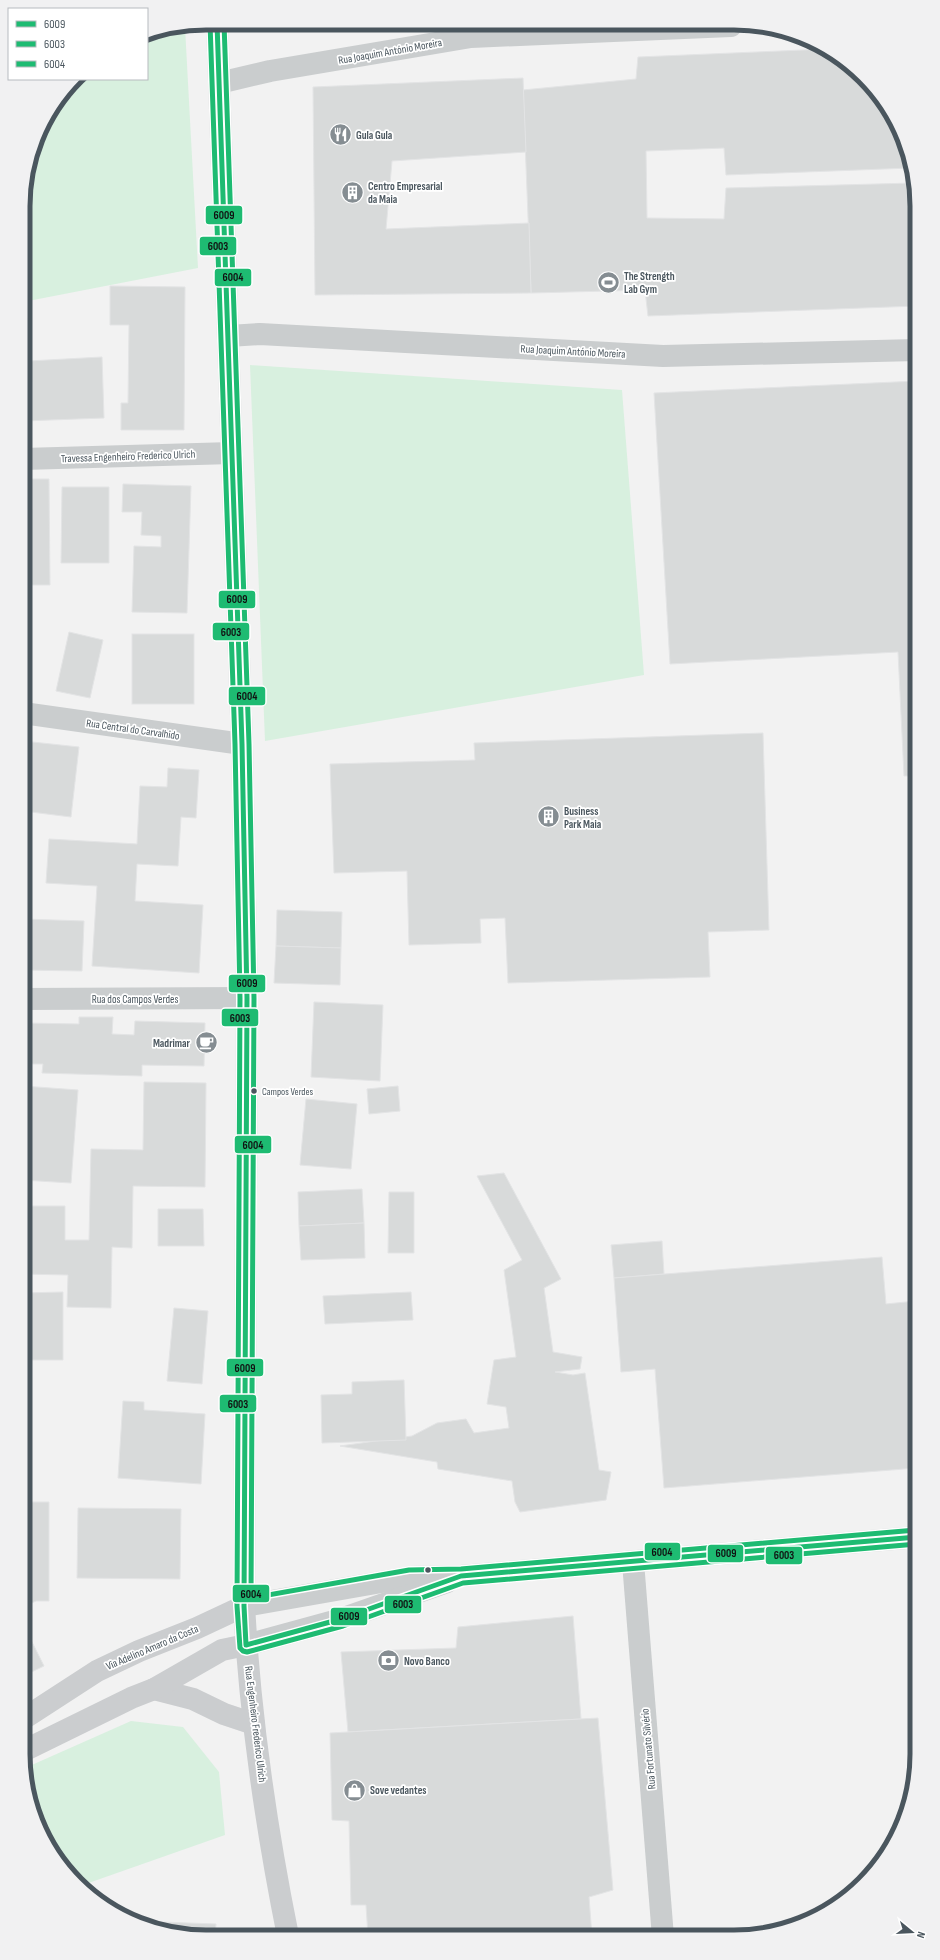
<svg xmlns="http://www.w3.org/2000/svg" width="940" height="1960" font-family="'Sofia Sans Condensed',sans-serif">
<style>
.green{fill:#d8f0df}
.building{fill:#d8dada;stroke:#e3e4e5}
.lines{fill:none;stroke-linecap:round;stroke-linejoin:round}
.minor{stroke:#cacdce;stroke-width:22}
.tertiary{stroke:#cacdce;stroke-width:22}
.secondary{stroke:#cbcdcf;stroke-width:22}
.bus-1-casing{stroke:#fff;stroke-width:8}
.bus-2-casing{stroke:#fff;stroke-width:8}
.bus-3-casing{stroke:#fff;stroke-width:8}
.bus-1{stroke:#1ebb72;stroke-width:5}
.bus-2{stroke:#1ebb72;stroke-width:5}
.bus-3{stroke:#1ebb72;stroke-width:5}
.bus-dot{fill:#4a565e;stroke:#fff;stroke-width:1.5}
.labels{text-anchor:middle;stroke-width:3.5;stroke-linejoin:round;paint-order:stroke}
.bus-label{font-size:10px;fill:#4a565e;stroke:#fff;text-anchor:start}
.street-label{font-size:11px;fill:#4a565e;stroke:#fff}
.poi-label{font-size:11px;font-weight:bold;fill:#4a565e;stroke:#fff;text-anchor:start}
.rim{fill:none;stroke:#4a565e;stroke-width:5}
.line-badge{stroke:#fff;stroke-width:1.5}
.pale-badge-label{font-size:11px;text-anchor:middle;font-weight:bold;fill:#111}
</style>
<rect width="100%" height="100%" fill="#f2f2f2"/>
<g class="green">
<polygon points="185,27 198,268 23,302 23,194 42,125 77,79 147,79 147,35"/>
<polygon points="250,365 622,390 644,675 265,741"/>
<polygon points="131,1721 183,1727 219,1772 225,1835 80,1886 54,1855 33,1813 25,1768"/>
</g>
<g class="building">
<polygon points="826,49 854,68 886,105 907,147 911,168 726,175 724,148 646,151 647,218 724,219 726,188 913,183 917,206 917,306 648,316 645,290 531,293 523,90 636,79 638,57"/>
<polygon points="523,78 526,152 392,161 386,229 529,223 531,293 315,295 313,87"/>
<polygon points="110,286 185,287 184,430 121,430 121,403 128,403 129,325 110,325"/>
<polygon points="102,357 104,418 23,421 23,392 30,392 29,361"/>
<polygon points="917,381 917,776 904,776 898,652 670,664 654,393"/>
<polygon points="23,479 49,479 50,585 23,585"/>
<polygon points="123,484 191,486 187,613 132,612 134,546 161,547 161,536 141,535 142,512 122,512"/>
<polygon points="62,487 109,487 109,563 61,563"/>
<polygon points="69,632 103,640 90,698 56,691"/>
<rect x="132" y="634" width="62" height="70"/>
<polygon points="763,733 769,930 708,932 710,977 508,983 505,918 480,919 481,943 409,945 407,871 334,873 330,764 475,760 474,743"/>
<polygon points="23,741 79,747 71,817 23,811"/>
<polygon points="168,768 199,770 196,818 181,817 178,866 137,864 135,901 203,905 199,973 92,966 97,886 46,883 49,839 137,844 140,786 167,787"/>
<polygon points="917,898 917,919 911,899"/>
<polygon points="277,910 342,912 341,948 276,946"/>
<polygon points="23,919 84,921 82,971 23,970"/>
<polygon points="276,946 341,948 340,985 274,983"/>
<polygon points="314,1002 383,1005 380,1081 311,1077"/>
<polygon points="79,1017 113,1017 112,1034 134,1035 135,1021 205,1023 204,1066 142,1065 142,1076 42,1073 43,1064 23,1064 23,1023 79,1024"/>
<polygon points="144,1082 206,1083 205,1187 133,1186 132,1248 112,1247 111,1308 67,1307 68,1275 23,1274 23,1206 65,1206 65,1240 89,1240 91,1149 143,1150"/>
<polygon points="23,1086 78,1090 71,1183 23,1180"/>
<polygon points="398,1086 400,1111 369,1114 367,1089"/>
<polygon points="306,1099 357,1104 351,1169 300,1165"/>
<polygon points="504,1173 561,1279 544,1288 553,1352 582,1357 580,1369 555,1372 573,1375 585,1373 599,1470 611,1472 606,1500 520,1512 515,1502 512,1481 438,1469 437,1462 340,1446 412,1436 437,1423 466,1419 474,1433 509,1428 506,1407 487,1404 494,1360 516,1357 504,1270 522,1260 477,1176"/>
<polygon points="362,1189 364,1223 299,1226 298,1192"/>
<polygon points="389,1192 414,1192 414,1253 388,1253"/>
<polygon points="158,1209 203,1209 204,1246 158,1246"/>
<polygon points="364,1223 365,1258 301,1260 299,1226"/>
<polygon points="662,1241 664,1274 614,1278 611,1245"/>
<polygon points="882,1257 886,1304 916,1301 917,1468 664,1488 655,1369 621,1372 614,1278"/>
<polygon points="63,1292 63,1360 23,1360 23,1293"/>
<polygon points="411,1292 413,1320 325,1324 323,1296"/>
<polygon points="174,1308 208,1311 202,1384 167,1381"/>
<polygon points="404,1380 406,1440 322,1443 321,1395 352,1394 352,1382"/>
<polygon points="123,1401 144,1402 144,1410 205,1414 201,1484 118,1478"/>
<polygon points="23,1502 49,1502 49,1601 36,1601 23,1607"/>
<polygon points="78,1508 181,1509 180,1579 77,1578"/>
<polygon points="23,1609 31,1625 31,1640 44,1666 23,1676"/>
<polygon points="573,1616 581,1719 348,1732 341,1652 456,1648 458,1627"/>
<polygon points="598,1718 613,1890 589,1897 592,1937 368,1936 366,1905 351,1905 349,1821 332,1820 330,1733"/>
<polygon points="133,1921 216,1924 215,1935 182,1935"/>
</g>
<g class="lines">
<g class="minor">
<polyline points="219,83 270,71 471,37 731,26"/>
<polyline points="229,336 260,334 663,356 917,350"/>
<polyline points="23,459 232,453"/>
<polyline points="23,713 242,744"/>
<polyline points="23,999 247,998"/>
<polyline points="633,1562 663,1937"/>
</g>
<g class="tertiary">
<polyline points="244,1606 410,1577 461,1576 917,1537"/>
<polyline points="246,1645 341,1619 447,1582"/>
</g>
<g class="secondary">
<path d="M217,23L242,744L247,998L244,1606C250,1716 266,1827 288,1936"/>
<polyline points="154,1689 193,1699 224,1714 254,1724"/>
<polyline points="23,1719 97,1671 139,1651 197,1628 244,1606"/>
<polyline points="23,1751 131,1698 154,1689 222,1650 246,1645"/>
</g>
<defs>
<polyline id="bus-1" points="217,23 242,744 247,998 244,1606 246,1645 341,1619 461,1576 917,1537"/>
<polyline id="bus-2" points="210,23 235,744 240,998 237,1606 240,1648 243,1651 247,1652 343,1626 463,1583 917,1544"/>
<polyline id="bus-3" points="224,23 249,744 254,998 251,1598 409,1570 461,1569 916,1530"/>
</defs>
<use href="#bus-1" class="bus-1-casing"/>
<use href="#bus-2" class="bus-2-casing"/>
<use href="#bus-3" class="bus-3-casing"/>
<use href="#bus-1" class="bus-1"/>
<use href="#bus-2" class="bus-2"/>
<use href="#bus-3" class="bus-3"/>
</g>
<defs>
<symbol id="restaurant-disc" viewBox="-11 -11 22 22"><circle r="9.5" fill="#858d92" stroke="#fff"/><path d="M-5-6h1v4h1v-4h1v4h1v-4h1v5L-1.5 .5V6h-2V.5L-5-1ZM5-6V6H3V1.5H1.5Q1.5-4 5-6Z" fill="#fff"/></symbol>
<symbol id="building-disc" viewBox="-11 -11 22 22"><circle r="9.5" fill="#858d92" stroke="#fff"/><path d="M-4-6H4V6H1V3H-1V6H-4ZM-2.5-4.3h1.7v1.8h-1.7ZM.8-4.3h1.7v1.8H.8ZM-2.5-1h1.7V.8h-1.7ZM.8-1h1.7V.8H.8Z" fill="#fff"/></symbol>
<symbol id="stadium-disc" viewBox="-11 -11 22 22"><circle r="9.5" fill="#858d92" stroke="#fff"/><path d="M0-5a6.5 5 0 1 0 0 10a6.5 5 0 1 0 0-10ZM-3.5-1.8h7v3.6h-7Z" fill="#fff"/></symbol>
<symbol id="cafe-disc" viewBox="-11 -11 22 22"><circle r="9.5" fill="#858d92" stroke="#fff"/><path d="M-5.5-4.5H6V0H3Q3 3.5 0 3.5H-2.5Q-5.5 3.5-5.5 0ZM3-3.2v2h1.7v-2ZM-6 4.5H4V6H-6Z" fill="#fff"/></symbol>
<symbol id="bank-disc" viewBox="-11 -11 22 22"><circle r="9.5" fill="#858d92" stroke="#fff"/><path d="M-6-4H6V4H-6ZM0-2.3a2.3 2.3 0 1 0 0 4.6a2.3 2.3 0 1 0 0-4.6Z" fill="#fff"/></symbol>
<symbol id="shop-disc" viewBox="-11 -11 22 22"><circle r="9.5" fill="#858d92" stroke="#fff"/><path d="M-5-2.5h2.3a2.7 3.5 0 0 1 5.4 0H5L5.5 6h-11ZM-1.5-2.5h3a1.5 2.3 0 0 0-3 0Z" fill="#fff"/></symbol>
</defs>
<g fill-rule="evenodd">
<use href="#restaurant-disc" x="328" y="122" width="25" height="25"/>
<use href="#building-disc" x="340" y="180" width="25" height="25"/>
<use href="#stadium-disc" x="596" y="270" width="25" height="25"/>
<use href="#building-disc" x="536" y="804" width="25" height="25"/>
<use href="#cafe-disc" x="194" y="1030" width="25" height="25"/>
<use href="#bank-disc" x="376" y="1648" width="25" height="25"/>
<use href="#shop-disc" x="342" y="1778" width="25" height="25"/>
</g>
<g class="bus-dot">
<circle cx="254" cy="1091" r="3.5"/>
<circle cx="428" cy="1570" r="3.5"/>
</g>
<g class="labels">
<g class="bus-label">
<text x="262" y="1095">Campos Verdes</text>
</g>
<g class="street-label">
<text transform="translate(390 51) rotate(-10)" y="4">Rua Joaquim António Moreira</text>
<text transform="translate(573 351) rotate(3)" y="4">Rua Joaquim António Moreira</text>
<text transform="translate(128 456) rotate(-2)" y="4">Travessa Engenheiro Frederico Ulrich</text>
<text transform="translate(133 729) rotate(8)" y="4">Rua Central do Carvalhido</text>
<text x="135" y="1003">Rua dos Campos Verdes</text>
<text transform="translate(152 1647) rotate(-23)" y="4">Via Adelino Amaro da Costa</text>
<text transform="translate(256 1724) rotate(83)" y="4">Rua Engenheiro Frederico Ulrich</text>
<text transform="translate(648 1749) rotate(-95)" y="4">Rua Fortunato Silvério</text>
</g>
<g class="poi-label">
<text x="356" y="139">Gula Gula</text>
<text x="368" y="190">Centro Empresarial<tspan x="368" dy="13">da Maia</tspan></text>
<text x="624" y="280">The Strength<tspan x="624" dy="13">Lab Gym</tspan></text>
<text x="564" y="815">Business<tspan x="564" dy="13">Park Maia</tspan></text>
<text x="190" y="1047" text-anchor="end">Madrimar</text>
<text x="404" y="1665">Novo Banco</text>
<text x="370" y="1794">Sove vedantes</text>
</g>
</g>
<path d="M0 0H940V1960H0ZM206 30H734A176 176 0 0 1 910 206V1754A176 176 0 0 1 734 1930H206A176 176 0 0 1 30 1754V206A176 176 0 0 1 206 30Z" fill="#f1f1f2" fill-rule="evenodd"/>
<path class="rim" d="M206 30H734A176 176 0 0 1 910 206V1754A176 176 0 0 1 734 1930H206A176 176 0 0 1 30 1754V206A176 176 0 0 1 206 30Z"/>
<g class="line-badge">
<rect x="205" y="205" width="38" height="20" rx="4" fill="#1ebb72"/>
<rect x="199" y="236" width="38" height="20" rx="4" fill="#1ebb72"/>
<rect x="214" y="268" width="38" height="19" rx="4" fill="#1ebb72"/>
<rect x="218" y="590" width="38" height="19" rx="4" fill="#1ebb72"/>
<rect x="212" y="622" width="38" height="19" rx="4" fill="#1ebb72"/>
<rect x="228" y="686" width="38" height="20" rx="4" fill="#1ebb72"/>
<rect x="228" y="974" width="38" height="19" rx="4" fill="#1ebb72"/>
<rect x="221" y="1008" width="38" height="19" rx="4" fill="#1ebb72"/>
<rect x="234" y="1135" width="38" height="19" rx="4" fill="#1ebb72"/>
<rect x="226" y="1358" width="38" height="19" rx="4" fill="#1ebb72"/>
<rect x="219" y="1394" width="38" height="19" rx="4" fill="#1ebb72"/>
<rect x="644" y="1542" width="37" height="19" rx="4" fill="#1ebb72"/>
<rect x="707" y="1544" width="37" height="19" rx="4" fill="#1ebb72"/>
<rect x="765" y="1546" width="38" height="19" rx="4" fill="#1ebb72"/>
<rect x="232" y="1584" width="38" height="19" rx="4" fill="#1ebb72"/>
<rect x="384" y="1595" width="38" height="19" rx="4" fill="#1ebb72"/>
<rect x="330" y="1607" width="38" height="19" rx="4" fill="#1ebb72"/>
</g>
<g class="pale-badge-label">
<text x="224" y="219">6009</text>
<text x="218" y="250">6003</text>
<text x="233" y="281">6004</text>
<text x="237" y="603">6009</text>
<text x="231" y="636">6003</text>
<text x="247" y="700">6004</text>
<text x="247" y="987">6009</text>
<text x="240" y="1022">6003</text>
<text x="253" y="1149">6004</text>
<text x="245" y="1372">6009</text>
<text x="238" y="1408">6003</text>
<text x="662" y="1556">6004</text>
<text x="726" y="1557">6009</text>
<text x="784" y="1559">6003</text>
<text x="251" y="1598">6004</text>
<text x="403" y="1608">6003</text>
<text x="349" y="1620">6009</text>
</g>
<rect x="8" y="8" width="140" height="72" fill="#ffffff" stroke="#b7bbbf"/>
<rect x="16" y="21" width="20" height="6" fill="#1ebb72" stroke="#b7bbbf"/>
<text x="44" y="28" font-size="12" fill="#4a565e">6009</text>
<rect x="16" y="41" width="20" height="6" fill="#1ebb72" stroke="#b7bbbf"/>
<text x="44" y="48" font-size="12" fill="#4a565e">6003</text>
<rect x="16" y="61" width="20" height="6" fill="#1ebb72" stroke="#b7bbbf"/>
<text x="44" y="68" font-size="12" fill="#4a565e">6004</text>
<g transform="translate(912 1932) rotate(108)" stroke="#ffffff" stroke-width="3" paint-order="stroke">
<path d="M0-3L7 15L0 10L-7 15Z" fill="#4a565e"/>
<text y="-6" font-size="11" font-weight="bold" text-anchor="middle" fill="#4a565e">N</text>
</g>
</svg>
